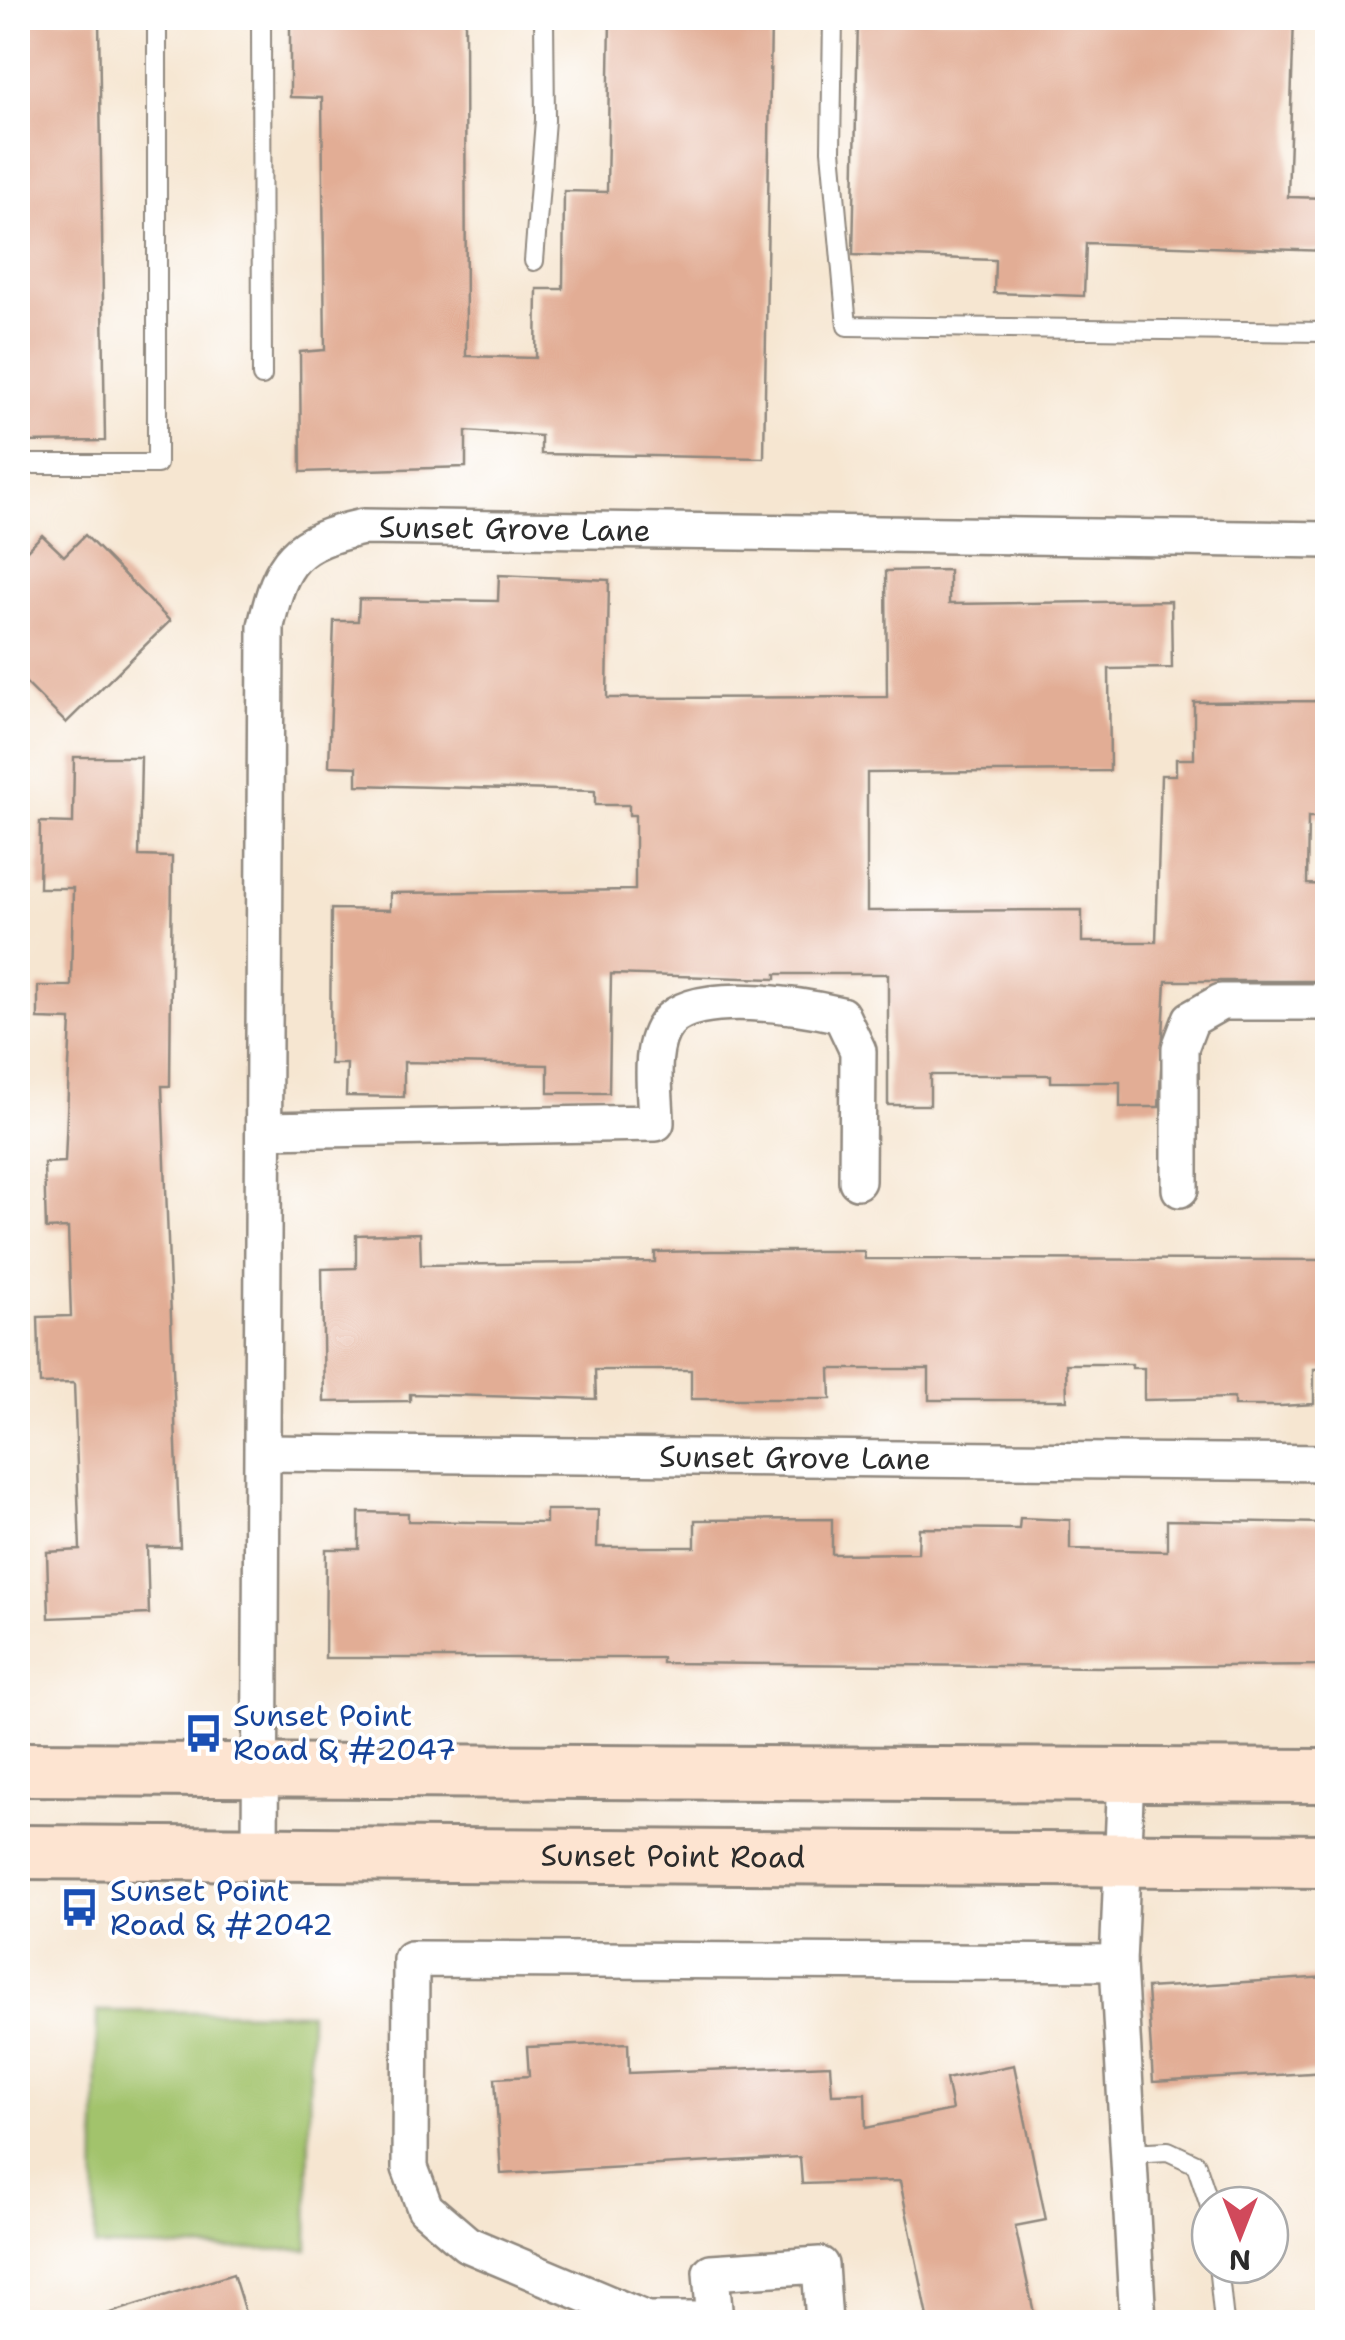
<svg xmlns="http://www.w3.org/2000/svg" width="1345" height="2340" font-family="'Shantell Sans',sans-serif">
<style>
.green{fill:#a2c36c;stroke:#66774c;stroke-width:2.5}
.building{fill:#e2ad95}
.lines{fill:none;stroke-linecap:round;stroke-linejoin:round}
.lane-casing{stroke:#90887e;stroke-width:22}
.street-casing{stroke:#90887e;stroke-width:40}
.secondary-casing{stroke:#90887e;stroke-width:58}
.lane{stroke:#fff;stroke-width:18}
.street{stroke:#fff;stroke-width:35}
.secondary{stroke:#fde4d1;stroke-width:52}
.labels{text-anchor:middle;stroke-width:8;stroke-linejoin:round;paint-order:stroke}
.street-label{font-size:30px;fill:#2b2b2b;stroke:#fff}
.transit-label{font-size:30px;fill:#164399;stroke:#fff;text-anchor:start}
</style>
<rect width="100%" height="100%" fill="#fff"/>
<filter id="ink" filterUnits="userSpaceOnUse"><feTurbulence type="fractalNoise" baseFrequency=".01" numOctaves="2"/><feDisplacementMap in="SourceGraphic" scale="20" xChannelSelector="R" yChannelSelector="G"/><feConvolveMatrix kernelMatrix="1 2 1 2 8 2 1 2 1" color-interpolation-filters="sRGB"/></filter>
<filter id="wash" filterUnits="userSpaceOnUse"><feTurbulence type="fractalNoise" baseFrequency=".0048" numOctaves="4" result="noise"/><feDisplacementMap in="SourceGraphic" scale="40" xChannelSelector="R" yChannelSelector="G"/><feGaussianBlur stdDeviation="2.25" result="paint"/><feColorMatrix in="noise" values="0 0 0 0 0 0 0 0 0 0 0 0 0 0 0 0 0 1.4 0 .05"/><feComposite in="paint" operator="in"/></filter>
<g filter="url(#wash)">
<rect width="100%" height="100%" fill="#f6e6d1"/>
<polygon class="green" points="97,2011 310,2013 308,2250 95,2247"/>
<g id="blocks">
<g class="building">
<polygon points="18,18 99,18 105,441 18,442"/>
<polygon points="290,18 465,18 466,356 536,358 537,289 563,289 564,191 607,192 610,18 771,18 764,458 541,454 541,436 466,431 466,467 301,472 300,352 325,350 322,98 290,97"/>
<polygon points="858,18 1294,18 1288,197 1328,198 1328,251 1086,243 1084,296 994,293 995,260 853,255"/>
<polygon points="42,535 64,556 85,535 170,621 66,723 18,675 18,559"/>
<polygon points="949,570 949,604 1171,601 1172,668 1109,669 1110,771 867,773 867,911 1082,910 1082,942 1156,942 1161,775 1176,775 1176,759 1194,759 1194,702 1328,701 1328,817 1308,817 1307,884 1328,885 1328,981 1166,981 1159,1107 1120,1107 1120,1082 1051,1082 1051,1075 930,1075 930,1105 888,1105 888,974 776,974 776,979 611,974 609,1093 548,1093 548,1065 404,1062 404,1097 346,1096 347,1064 330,1064 331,909 390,910 390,893 635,890 635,815 629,815 629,805 595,805 595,791 357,785 357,767 329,766 334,621 358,621 359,599 498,601 499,575 609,580 607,698 887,697 886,571"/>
<polygon points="74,757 141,757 139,856 172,857 170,1086 162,1086 180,1547 147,1547 149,1614 49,1618 47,1552 80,1550 74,1383 40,1384 38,1317 71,1316 68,1228 46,1229 44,1163 65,1162 71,1020 38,1019 38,986 71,986 73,888 39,888 40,822 73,823"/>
<polygon points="420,1233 421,1265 655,1262 655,1252 711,1251 864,1251 865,1259 1328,1260 1328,1368 1314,1369 1314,1404 1281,1406 1234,1406 1234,1398 1144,1400 1144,1368 1132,1368 1132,1364 1066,1364 1067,1400 929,1400 929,1369 830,1369 831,1399 691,1399 691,1370 595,1370 596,1399 410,1394 410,1401 324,1402 322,1269 356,1268 356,1235"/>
<polygon points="546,1510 598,1510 597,1547 695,1547 695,1520 832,1519 832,1554 918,1553 919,1528 1019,1529 1020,1518 1070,1520 1070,1549 1167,1551 1167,1520 1324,1523 1328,1665 1103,1667 662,1663 662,1658 325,1658 326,1549 359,1549 359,1512 408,1513 408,1521 546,1523"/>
<polygon points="1328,1977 1328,2072 1153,2082 1147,1988"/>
<polygon points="628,2043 629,2073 830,2065 832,2094 865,2093 866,2128 952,2110 946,2079 1014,2065 1046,2220 1015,2226 1036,2322 929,2322 900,2181 802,2184 800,2157 501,2174 495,2078 529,2076 527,2047"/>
<polygon points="233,2274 248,2322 105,2322 104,2315"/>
</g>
</g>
</g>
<g filter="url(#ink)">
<use href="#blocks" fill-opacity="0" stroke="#90887e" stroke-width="2.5"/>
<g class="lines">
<defs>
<g id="lane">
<polyline points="261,18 262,376"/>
<polyline points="833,18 831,150 847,326 1328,332"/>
<polyline points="534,261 545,120 544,18"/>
<polyline points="18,464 157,464 157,18"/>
<polyline points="1129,2153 1168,2151 1196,2164 1210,2206"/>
<polyline points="1218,2265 1224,2322"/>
</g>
<g id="street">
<path d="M265,1130L656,1123C656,1094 647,1047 667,1023C694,988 803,1006 841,1015L858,1051L857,1181"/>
<polyline points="1180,1189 1180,1048 1191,1019 1221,1002 1328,1002"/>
<path id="s1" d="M263,1453L1328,1463"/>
<polyline points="1126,1775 1118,1963 1138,2322"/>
<path id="s2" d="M260,1855L266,626C281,559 295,542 363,527L1328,540"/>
<polyline points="715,2320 647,2320 467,2244 425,2208 410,2168 411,1959 1118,1963"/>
<polyline points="715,2322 711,2272 820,2265 824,2322"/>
</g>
<g id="secondary">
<polyline points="18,1769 1328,1776"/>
<path id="s3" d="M18,1852L1328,1861"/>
</g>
</defs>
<use href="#lane" class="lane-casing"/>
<use href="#street" class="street-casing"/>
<use href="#secondary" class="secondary-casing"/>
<use href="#lane" class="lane"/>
<use href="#street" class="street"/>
<use href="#secondary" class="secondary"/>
</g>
</g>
<defs>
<symbol id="bus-bare" viewBox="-9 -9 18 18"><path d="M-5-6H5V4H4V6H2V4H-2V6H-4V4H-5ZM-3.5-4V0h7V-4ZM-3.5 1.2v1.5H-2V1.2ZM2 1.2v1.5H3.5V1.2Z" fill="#1a4fb4" stroke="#fff" stroke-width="2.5" paint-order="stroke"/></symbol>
</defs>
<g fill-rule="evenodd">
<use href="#bus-bare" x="176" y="1706" width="55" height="55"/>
<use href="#bus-bare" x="52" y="1880" width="55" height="55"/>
</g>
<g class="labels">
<g class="street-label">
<text dy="10" stroke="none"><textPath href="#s2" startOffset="1532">Sunset Grove Lane</textPath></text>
<text dy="10" stroke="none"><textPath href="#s1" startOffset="532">Sunset Grove Lane</textPath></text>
<text dy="10" stroke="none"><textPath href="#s3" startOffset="655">Sunset Point Road</textPath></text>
</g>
<g class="transit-label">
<text x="233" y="1726">Sunset Point<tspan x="233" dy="34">Road &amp; #2047</tspan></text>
<text x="110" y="1901">Sunset Point<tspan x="110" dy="34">Road &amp; #2042</tspan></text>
</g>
</g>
<rect width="1345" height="2340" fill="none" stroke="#fff" stroke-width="60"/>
<g transform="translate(1240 2235) rotate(180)"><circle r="48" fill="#ffffff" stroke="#aaaaaa" stroke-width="2.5"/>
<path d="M0-8L18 38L0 25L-18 38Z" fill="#d1495b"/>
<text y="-15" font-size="28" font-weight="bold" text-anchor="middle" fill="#2b2b2b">N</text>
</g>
</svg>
